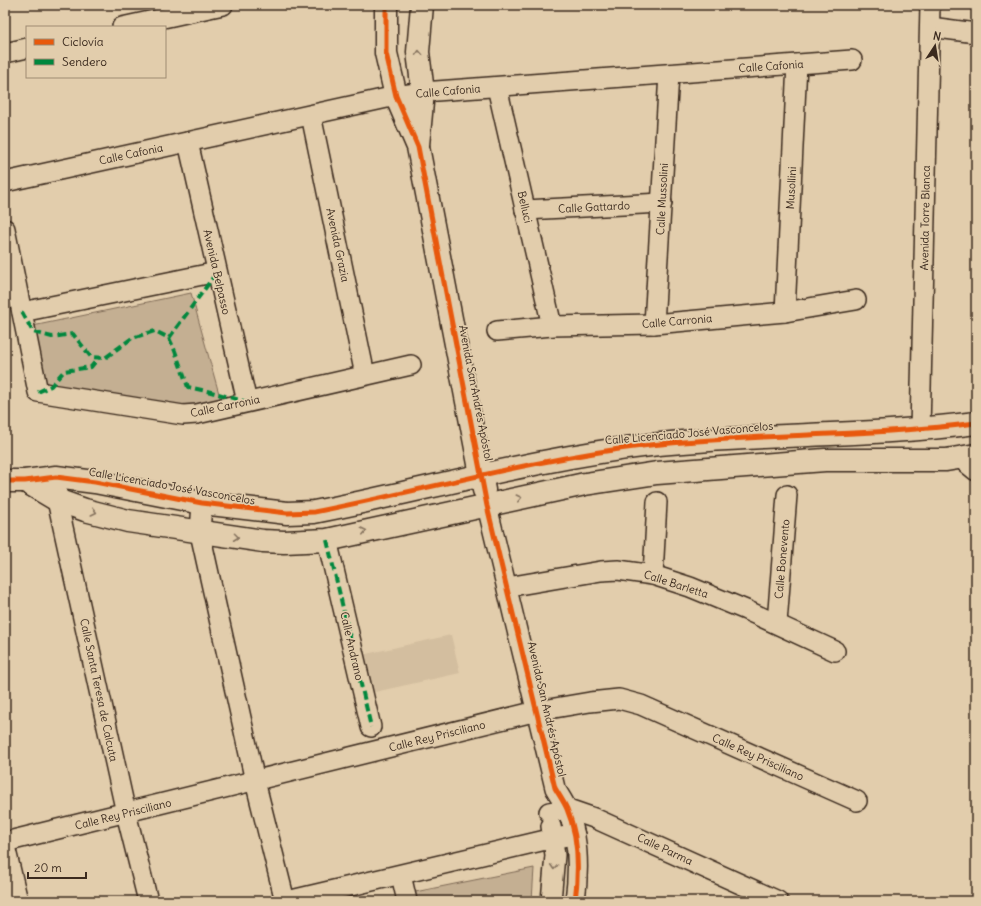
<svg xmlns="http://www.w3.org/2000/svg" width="981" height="906" font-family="Delius,sans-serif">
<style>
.built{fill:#d3be9f}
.park{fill:#c4af92;stroke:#806c58}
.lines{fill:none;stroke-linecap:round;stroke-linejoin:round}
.street-casing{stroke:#3b2a1e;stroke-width:22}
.secondary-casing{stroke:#3b2a1e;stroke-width:25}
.street{stroke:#e2cdac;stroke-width:19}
.secondary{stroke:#e2cdac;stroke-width:22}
.quiet{stroke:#00873e;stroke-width:4;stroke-dasharray:8 4;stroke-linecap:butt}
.cycleway-casing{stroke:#e2cdac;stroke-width:8}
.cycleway{stroke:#e8590c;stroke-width:5}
.oneway{stroke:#86735e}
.labels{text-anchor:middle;stroke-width:3.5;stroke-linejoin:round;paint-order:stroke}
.street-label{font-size:11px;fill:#3b2a1e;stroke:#e2cdac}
</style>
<rect width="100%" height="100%" fill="#e2cdac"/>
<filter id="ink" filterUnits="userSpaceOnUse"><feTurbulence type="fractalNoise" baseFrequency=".025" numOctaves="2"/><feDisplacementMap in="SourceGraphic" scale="8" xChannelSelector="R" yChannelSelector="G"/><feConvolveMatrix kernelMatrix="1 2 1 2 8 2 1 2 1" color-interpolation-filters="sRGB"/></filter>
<g filter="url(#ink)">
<polygon class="built" points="451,635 460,673 366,694 357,656"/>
<g class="park">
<polygon points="191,293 221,401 181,409 40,391 28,327"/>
<polygon points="534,868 532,901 417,901 415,892"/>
</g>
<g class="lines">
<defs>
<g id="street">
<polyline points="122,27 223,5"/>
<polyline points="930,27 976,33"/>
<polyline points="5,53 27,48"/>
<polyline points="497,87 552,326"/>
<polyline points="311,115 365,375"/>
<polyline points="188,142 247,402"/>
<polyline points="5,182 396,96 423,92 852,60"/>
<polyline points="525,210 662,203"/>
<polyline points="5,229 38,392 183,415 197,414 411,365"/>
<polyline points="22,312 217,272"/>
<polyline points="785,312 797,64"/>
<polyline points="654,324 669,74"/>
<polyline points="497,331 552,326 654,324 785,312 856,300"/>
<polyline points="920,430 930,5"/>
<polyline points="960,458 976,471"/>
<polyline points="57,487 57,500 126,813 148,901"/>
<polyline points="202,503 200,533 255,781 285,901"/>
<path d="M487,506L555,788C559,795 564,802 567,809C579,837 579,871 575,901"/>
<polyline points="327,540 371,727"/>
<polyline points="653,575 657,502"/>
<polyline points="507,587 601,571 618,570 653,575 690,587 746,610 835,651"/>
<polyline points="777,623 787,495"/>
<polyline points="549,812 568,809 594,818 778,901"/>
<polyline points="5,842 537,711 590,702 619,699 641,705 857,801"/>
<polyline points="5,846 18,901"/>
<polyline points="401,875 407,901"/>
<polyline points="287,901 554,838 575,835"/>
<polyline points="551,901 555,855 551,826"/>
</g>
<g id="secondary">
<polyline points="386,5 386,53 396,96 418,147 484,490"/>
<polyline points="418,145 423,92 418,52 422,5"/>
<path d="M5,481H25L56,477L95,482L202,503L287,513L314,512C426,490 537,458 650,445C759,433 868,437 976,423"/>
<polyline points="25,481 57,500 85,510 128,521 263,541 284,542 327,540 585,484 657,473 825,460 946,460 976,455"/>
</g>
</defs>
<use href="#street" class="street-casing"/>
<use href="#secondary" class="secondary-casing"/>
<use href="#street" class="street"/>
<use href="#secondary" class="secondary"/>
<g class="quiet">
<polyline points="22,312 33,332 52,337 73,334 91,357 105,358 132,338 155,331 169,338 175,351 188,387 211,392 247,402"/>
<polyline points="169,338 217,272"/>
<polyline points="38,392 51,386 64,371 91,367 99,357"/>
<polyline points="327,540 371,727"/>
</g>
<defs>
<g id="cycleway">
<path d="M386,5V53L396,96L418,147L487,506L555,788C559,795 564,802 567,809C579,837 579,871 575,901"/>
<path d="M5,481H25L56,477L95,482L202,503L287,513L314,512C426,490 537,458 650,445C759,433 868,437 976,423"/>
</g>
</defs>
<use href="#cycleway" class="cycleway-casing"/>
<use href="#cycleway" class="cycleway"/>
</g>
<defs><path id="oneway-chevron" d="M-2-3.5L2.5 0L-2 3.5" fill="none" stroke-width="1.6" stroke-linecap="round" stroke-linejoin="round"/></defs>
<g class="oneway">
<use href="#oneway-chevron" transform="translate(419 53) rotate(-92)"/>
<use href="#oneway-chevron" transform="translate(519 498) rotate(-13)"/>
<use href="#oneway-chevron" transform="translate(94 512) rotate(14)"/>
<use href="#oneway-chevron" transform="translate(364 531) rotate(-13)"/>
<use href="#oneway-chevron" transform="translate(236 537) rotate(7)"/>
<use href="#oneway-chevron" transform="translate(554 867) rotate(93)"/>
</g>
</g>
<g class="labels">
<g class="street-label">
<text transform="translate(771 66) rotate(-4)" y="4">Calle Cafonia</text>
<text transform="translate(448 91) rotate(-5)" y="4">Calle Cafonia</text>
<text transform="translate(131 154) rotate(-12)" y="4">Calle Cafonia</text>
<text transform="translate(791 188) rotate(-87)" y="4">Musollini</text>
<text transform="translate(662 199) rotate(-87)" y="4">Calle Mussolini</text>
<text transform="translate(525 207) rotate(77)" y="4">Belluci</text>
<text transform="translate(594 207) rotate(-3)" y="4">Calle Gattardo</text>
<text transform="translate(925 218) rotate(-89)" y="4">Avenida Torre Blanca</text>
<text transform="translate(338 245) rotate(78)" y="4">Avenida Grazia</text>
<text transform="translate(217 272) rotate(77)" y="4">Avenida Belpasso</text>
<text transform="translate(677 321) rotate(-5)" y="4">Calle Carronia</text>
<text transform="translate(476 393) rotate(79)" y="4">Avenida San Andrés Apóstol</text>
<text transform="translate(225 406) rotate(-12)" y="4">Calle Carronia</text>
<text transform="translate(689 433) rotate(-5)" y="4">Calle Licenciado José Vasconcelos</text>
<text transform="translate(172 486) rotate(10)" y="4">Calle Licenciado José Vasconcelos</text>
<text transform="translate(782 559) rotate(-85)" y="4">Calle Bonevento</text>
<text transform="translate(676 584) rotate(18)" y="4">Calle Barletta</text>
<text transform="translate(352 646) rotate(77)" y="4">Calle Andrano</text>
<text transform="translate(99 690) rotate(78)" y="4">Calle Santa Teresa de Calcuta</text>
<text transform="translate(547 709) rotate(77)" y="4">Avenida San Andrés Apóstol</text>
<text transform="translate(437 736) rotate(-14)" y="4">Calle Rey Prisciliano</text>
<text transform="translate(758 757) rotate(24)" y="4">Calle Rey Prisciliano</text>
<text transform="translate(123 814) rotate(-14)" y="4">Calle Rey Prisciliano</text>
<text transform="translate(665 849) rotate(25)" y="4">Calle Parma</text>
</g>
</g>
<rect width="981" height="906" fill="none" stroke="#e2cdac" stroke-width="20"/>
<rect x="10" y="10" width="961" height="886" fill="none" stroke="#3b2a1e" stroke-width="1.5" filter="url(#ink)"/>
<rect x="26" y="26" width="140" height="52" fill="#e2cdac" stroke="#9f8c73"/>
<rect x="34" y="39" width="20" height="6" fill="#e8590c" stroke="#9f8c73"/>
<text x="62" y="46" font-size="12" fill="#3b2a1e">Ciclovía</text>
<rect x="34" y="59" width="20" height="6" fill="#00873e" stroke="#9f8c73"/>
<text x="62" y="66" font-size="12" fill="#3b2a1e">Sendero</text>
<g transform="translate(935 46) rotate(12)" stroke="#e2cdac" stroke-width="3" paint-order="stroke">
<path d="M0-3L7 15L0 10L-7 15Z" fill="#3b2a1e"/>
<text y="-6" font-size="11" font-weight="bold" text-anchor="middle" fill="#3b2a1e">N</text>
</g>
<path d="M28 872v6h58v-6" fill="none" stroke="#3b2a1e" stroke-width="2"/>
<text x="34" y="872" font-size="12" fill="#3b2a1e" stroke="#e2cdac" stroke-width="3" paint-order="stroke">20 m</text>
</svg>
